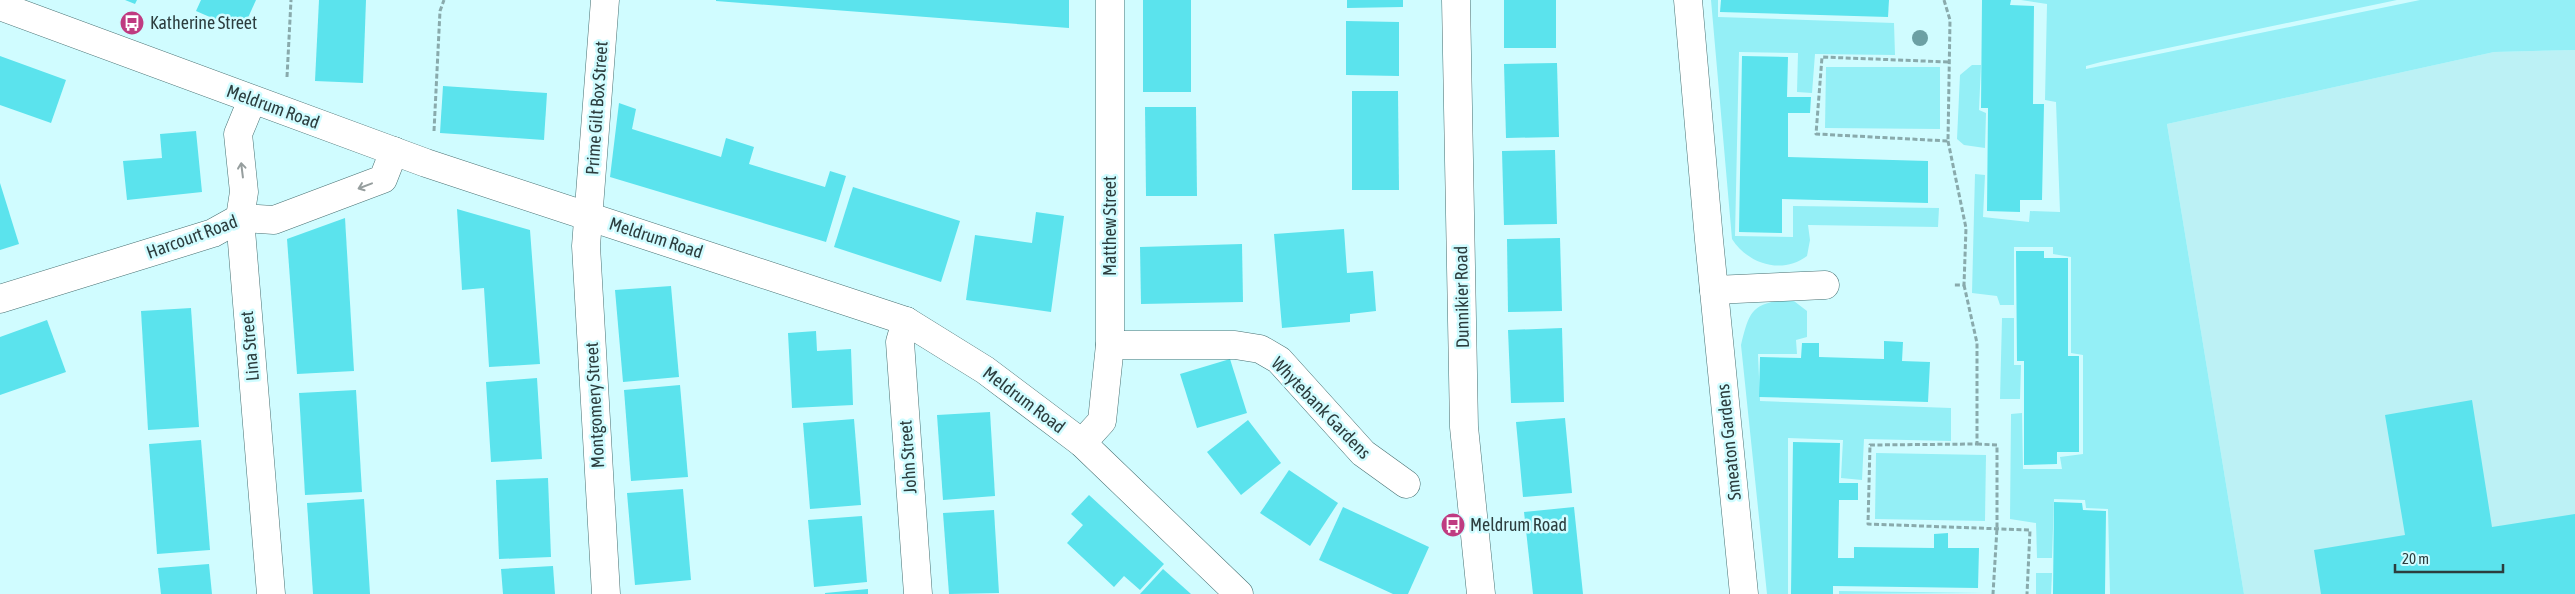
<svg xmlns="http://www.w3.org/2000/svg" width="2575" height="594" font-family="'Asap Condensed',sans-serif">
<style>
.built{fill:#bcf1f5}
.green{fill:#94eff6}
.building{fill:#5be3ed}
.lines{fill:none;stroke-linecap:round;stroke-linejoin:round}
.minor-casing{stroke:#487072;stroke-width:29}
.tertiary-casing{stroke:#487072;stroke-width:29}
.path{stroke:#89aaac;stroke-width:3;stroke-dasharray:5 2.5;stroke-linecap:butt}
.minor{stroke:#fff;stroke-width:28}
.tertiary{stroke:#fff;stroke-width:28}
.tree{fill:#6ca0a4}
.oneway{stroke:#969e9e}
.labels{text-anchor:middle;stroke-width:5;stroke-linejoin:round;paint-order:stroke}
.poi-label{font-size:18px;fill:#2c3d3e;stroke:#d0fcff;text-anchor:start}
.street-label{font-size:18px;fill:#2c3d3e;stroke:#d0fcff}
</style>
<rect width="100%" height="100%" fill="#d0fcff"/>
<polygon class="built" points="2575,50 2575,594 2244,594 2167,124 2494,52"/>
<g class="green">
<path d="M1711,0H1718V17L1894,23L1895,55L1815,54L1812,93L1797,92L1798,53L1739,52L1735,236L1793,237V206L1939,208L1938,227L1808,225L1810,240L1807,256C1782,275 1748,264 1732,239Z"/>
<polygon points="2021,0 2397,0 2101,62 2086,66 2086,69 2420,0 2575,0 2575,50 2494,52 2167,124 2244,594 2110,594 2108,509 2086,508 2085,500 2054,499 2052,558 2037,558 2036,523 2010,519 2011,414 2022,413 2023,469 2062,469 2060,457 2083,454 2083,355 2071,353 2071,257 2053,254 2053,247 2014,247 2014,305 2000,305 1997,296 1972,293 1975,174 1985,175 1983,217 2029,222 2030,211 2060,212 2056,102 2045,100 2047,4"/>
<polygon points="1972,65 1981,65 1979,110 1986,113 1985,148 1964,145 1957,139 1960,75"/>
<polygon points="1826,67 1940,67 1940,129 1825,128"/>
<path d="M1790,298L1807,311V337L1796,340L1797,354H1758L1760,401L1951,408V441L1864,439L1862,480L1841,478L1843,440L1788,438V594H1767L1741,345C1750,308 1752,305 1790,298Z"/>
<polygon points="2002,318 2014,318 2014,365 2021,365 2020,399 2000,399"/>
<polygon points="1876,453 1986,455 1985,521 1875,519"/>
<polygon points="2036,573 2052,573 2051,594 2036,594"/>
<polygon points="1839,591 1984,593 1839,594"/>
</g>
<g class="building">
<polygon points="125,0 137,0 135,4"/>
<polygon points="201,0 256,0 242,31 196,11"/>
<polygon points="319,0 366,0 363,83 315,81"/>
<polygon points="716,0 1069,0 1069,28 716,1"/>
<rect x="1143" y="0" width="48" height="92"/>
<polygon points="1347,0 1403,0 1403,7 1347,8"/>
<rect x="1504" y="0" width="52" height="48"/>
<polygon points="1721,0 1889,0 1888,17 1720,12"/>
<polygon points="1982,0 2011,0 2010,5 2034,6 2033,104 2044,104 2042,200 2020,200 2020,212 1987,211 1988,108 1981,108"/>
<polygon points="1346,21 1399,22 1399,76 1346,75"/>
<polygon points="0,56 66,80 51,123 0,105"/>
<polygon points="1742,56 1788,57 1787,97 1811,97 1810,113 1788,113 1788,157 1928,161 1928,203 1782,199 1782,233 1739,232"/>
<polygon points="1557,63 1559,137 1506,138 1504,64"/>
<polygon points="443,86 547,93 544,140 440,133"/>
<polygon points="1352,91 1398,91 1399,190 1352,190"/>
<polygon points="619,103 636,109 632,129 721,157 726,138 754,147 749,164 825,187 830,171 846,176 826,242 610,177"/>
<polygon points="1145,107 1196,107 1197,196 1146,196"/>
<polygon points="196,131 202,192 127,200 123,161 162,158 160,134"/>
<polygon points="1555,150 1557,224 1504,225 1502,151"/>
<polygon points="0,183 19,244 0,250"/>
<polygon points="853,187 960,221 941,282 834,247"/>
<polygon points="457,209 530,230 540,364 489,367 484,288 462,290"/>
<polygon points="1036,212 1064,216 1051,312 966,300 975,235 1032,243"/>
<polygon points="345,218 354,371 297,374 287,239"/>
<polygon points="1344,229 1347,273 1373,271 1376,311 1350,314 1350,322 1282,328 1274,234"/>
<polygon points="1560,238 1562,311 1508,312 1507,239"/>
<polygon points="1242,244 1243,302 1141,304 1140,247"/>
<polygon points="2016,251 2044,251 2044,258 2068,258 2068,356 2079,356 2079,452 2057,452 2057,464 2024,465 2024,361 2017,361"/>
<polygon points="671,286 679,377 623,382 615,290"/>
<polygon points="191,308 199,427 148,430 141,311"/>
<polygon points="47,320 66,372 0,395 0,337"/>
<polygon points="1562,328 1564,402 1511,403 1508,330"/>
<polygon points="816,331 817,351 851,349 853,405 792,408 788,333"/>
<polygon points="1884,341 1903,342 1902,361 1930,362 1928,402 1759,397 1760,357 1801,358 1802,343 1819,343 1819,357 1884,359"/>
<polygon points="1230,359 1247,413 1197,428 1180,374"/>
<polygon points="537,378 542,459 491,462 486,382"/>
<polygon points="680,385 688,477 631,481 624,390"/>
<polygon points="356,390 362,492 305,495 299,393"/>
<polygon points="2472,400 2492,527 2575,514 2575,594 2321,594 2314,550 2405,535 2385,415"/>
<polygon points="990,412 995,496 943,500 937,415"/>
<polygon points="1565,418 1572,493 1523,497 1516,422"/>
<polygon points="854,419 861,505 810,509 803,423"/>
<polygon points="1248,420 1281,463 1241,495 1207,452"/>
<polygon points="201,440 210,550 157,554 149,444"/>
<polygon points="1793,442 1840,443 1839,483 1858,483 1858,500 1839,500 1838,558 1854,558 1854,547 1934,548 1934,534 1948,533 1948,548 1979,548 1978,588 1833,586 1833,594 1791,594"/>
<polygon points="1289,470 1338,503 1310,546 1260,513"/>
<polygon points="548,478 551,557 499,559 496,480"/>
<polygon points="683,489 691,580 635,585 627,493"/>
<polygon points="1089,495 1164,564 1140,590 1124,576 1114,587 1067,543 1083,525 1071,514"/>
<polygon points="364,499 370,594 313,594 307,503"/>
<polygon points="2054,502 2082,503 2083,510 2106,511 2105,594 2053,594"/>
<polygon points="1343,507 1429,547 1408,594 1393,594 1319,560"/>
<polygon points="1574,507 1583,594 1533,594 1524,512"/>
<polygon points="994,510 999,593 949,594 943,513"/>
<polygon points="862,516 867,582 814,587 808,520"/>
<polygon points="209,564 212,594 161,594 158,568"/>
<polygon points="553,566 555,594 503,594 501,569"/>
<polygon points="1163,569 1191,594 1140,594"/>
<polygon points="868,589 868,594 825,594 825,593"/>
</g>
<g class="lines">
<defs>
<g id="minor">
<polyline points="605,0 586,246 606,594"/>
<polyline points="1688,0 1709,240 1744,594"/>
<polyline points="0,6 426,163 906,321 985,370 1082,443 1239,594"/>
<polyline points="252,100 238,134 244,192 240,218 271,594"/>
<polyline points="1714,290 1825,285"/>
<polyline points="0,299 213,233 240,218 274,220 383,179 394,151"/>
<polyline points="906,321 900,342 918,594"/>
<polyline points="1110,345 1235,345 1260,349 1279,360 1363,453 1406,484"/>
<polyline points="1082,443 1102,421 1110,345 1110,0"/>
</g>
<polyline id="tertiary" points="1456,0 1464,427 1481,594"/>
</defs>
<use href="#minor" class="minor-casing"/>
<use href="#tertiary" class="tertiary-casing"/>
<g class="path">
<polyline points="1944,0 1950,20 1948,141 1816,134 1822,57 1949,62"/>
<polyline points="287,77 291,0"/>
<polyline points="434,131 440,11 444,0"/>
<polyline points="1948,141 1966,228 1964,285 1954,285"/>
<polyline points="1964,285 1977,343 1977,444 1870,445 1868,524 2030,530 2027,594"/>
<polyline points="1977,444 1997,445 1997,528 1993,594"/>
</g>
<use href="#minor" class="minor"/>
<use href="#tertiary" class="tertiary"/>
</g>
<circle class="tree" cx="1920" cy="38" r="8"/>
<defs><path id="oneway-shaft" d="M-6 0H5M1.5-3L5.5 0L1.5 3" fill="none" stroke-width="1.6" stroke-linecap="round" stroke-linejoin="round" transform="scale(1.25)"/></defs>
<g class="oneway">
<use href="#oneway-shaft" transform="translate(242 170) rotate(-97)"/>
<use href="#oneway-shaft" transform="translate(365 186) rotate(159)"/>
</g>
<defs>
<symbol id="bus-disc" viewBox="-11 -11 22 22"><circle r="9.5" fill="#bf3b81" stroke="#d0fcff"/><path d="M-5-6H5V4H4V6H2V4H-2V6H-4V4H-5ZM-3.5-4V0h7V-4ZM-3.5 1.2v1.5H-2V1.2ZM2 1.2v1.5H3.5V1.2Z" fill="#fff"/></symbol>
</defs>
<g fill-rule="evenodd">
<use href="#bus-disc" x="118" y="9" width="28" height="28"/>
<use href="#bus-disc" x="1439" y="511" width="28" height="28"/>
</g>
<g class="labels">
<g class="poi-label">
<text x="150" y="29">Katherine Street</text>
<text x="1470" y="531">Meldrum Road</text>
</g>
<g class="street-label">
<text transform="translate(273 107) rotate(20)" y="6">Meldrum Road</text>
<text transform="translate(597 108) rotate(-86)" y="6">Prime Gilt Box Street</text>
<text transform="translate(1110 226) rotate(-90)" y="6">Matthew Street</text>
<text transform="translate(192 237) rotate(-20)" y="6">Harcourt Road</text>
<text transform="translate(656 238) rotate(18)" y="6">Meldrum Road</text>
<text transform="translate(1462 297) rotate(-91)" y="6">Dunnikier Road</text>
<text transform="translate(250 346) rotate(-95)" y="6">Lina Street</text>
<text transform="translate(1024 400) rotate(37)" y="6">Meldrum Road</text>
<text transform="translate(595 405) rotate(-93)" y="6">Montgomery Street</text>
<text transform="translate(1321 408) rotate(46)" y="6">Whytebank Gardens</text>
<text transform="translate(1729 442) rotate(-96)" y="6">Smeaton Gardens</text>
<text transform="translate(908 457) rotate(-94)" y="6">John Street</text>
</g>
</g>
<path d="M2395 564v8h108v-8" fill="none" stroke="#2c3d3e" stroke-width="2.5"/>
<text x="2402" y="564" font-size="15" fill="#2c3d3e" stroke="#d0fcff" stroke-width="4" paint-order="stroke">20 m</text>
</svg>
